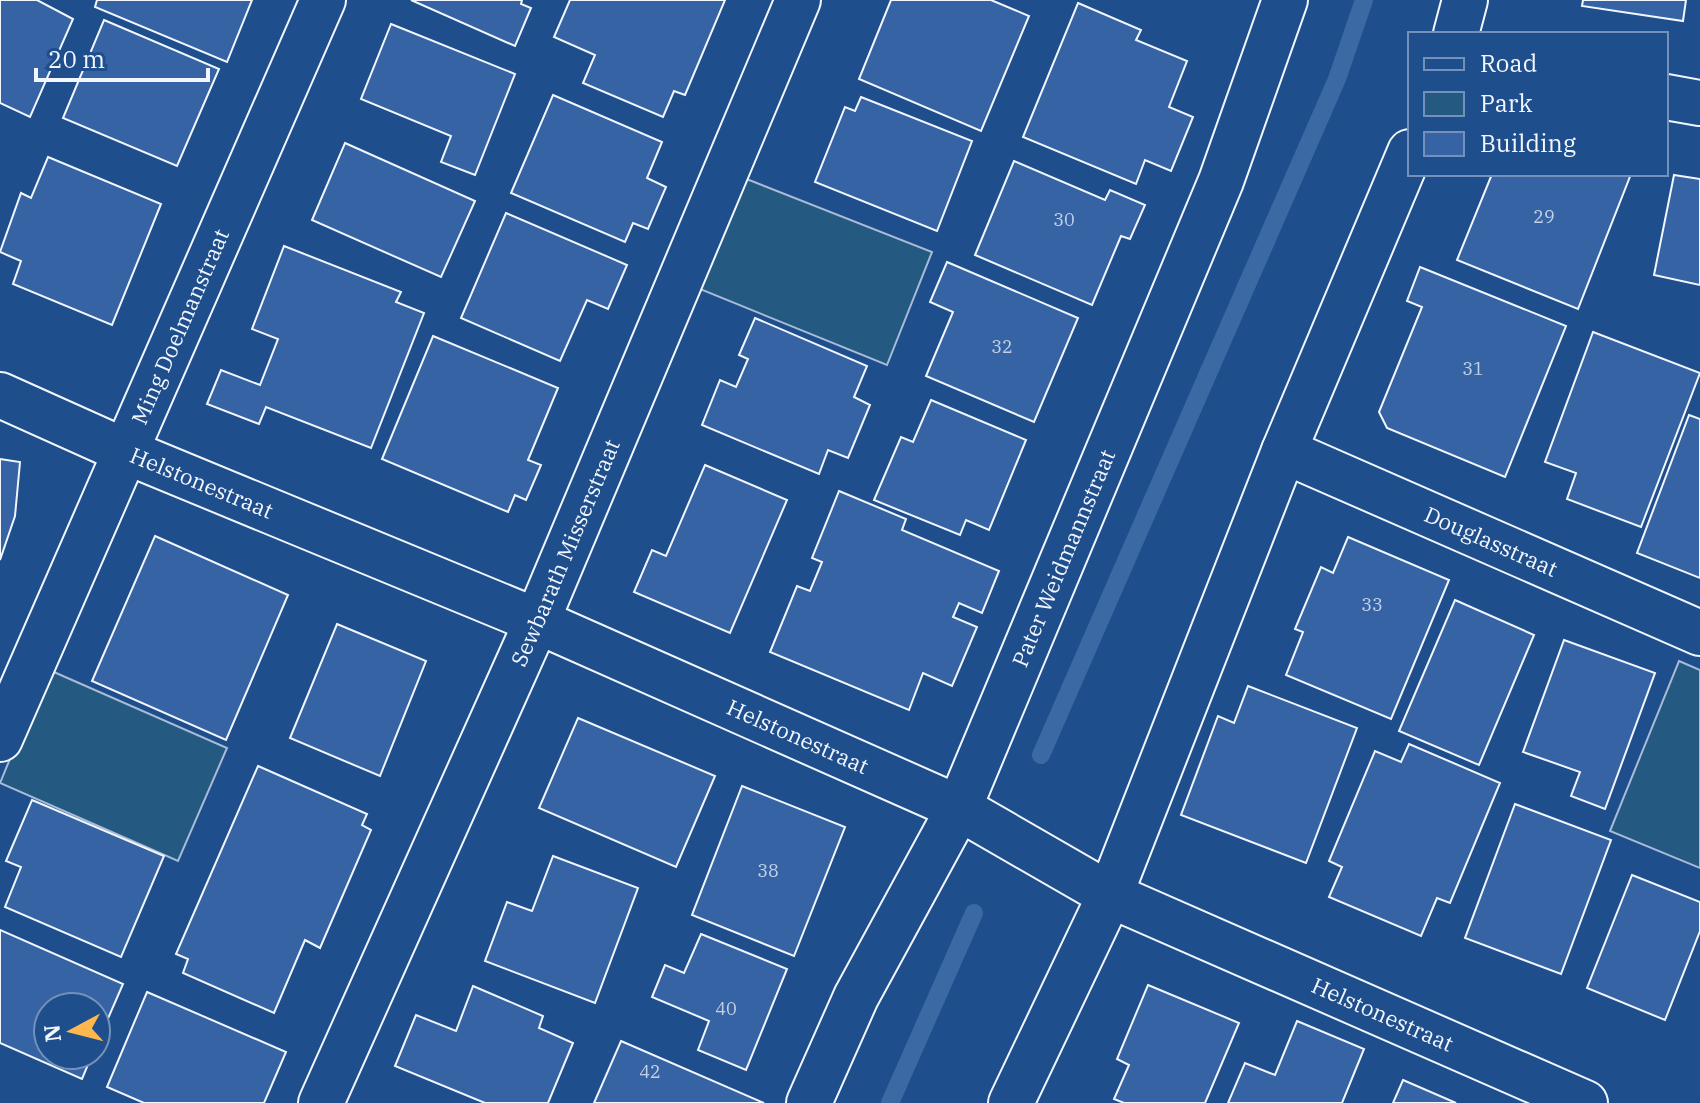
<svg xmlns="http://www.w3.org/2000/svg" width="1700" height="1103" font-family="'IBM Plex Serif',serif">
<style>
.green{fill:#245a82;stroke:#a8bbd7;stroke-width:2}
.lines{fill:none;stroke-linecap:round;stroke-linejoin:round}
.stream{stroke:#3b69a3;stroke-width:18}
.building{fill:#3563a3;stroke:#f2f6ff;stroke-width:2}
.minor-casing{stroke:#f2f6ff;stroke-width:48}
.minor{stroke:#1f4e8c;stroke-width:44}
.labels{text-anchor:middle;stroke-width:6;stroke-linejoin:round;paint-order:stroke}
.number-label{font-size:18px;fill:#c3d1e8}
.street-label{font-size:22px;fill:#f2f6ff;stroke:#1f4e8c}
</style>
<rect width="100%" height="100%" fill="#1f4e8c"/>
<g class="green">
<polygon points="739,176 932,252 887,365 695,287"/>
<polygon points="1679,661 1700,670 1700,868 1610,831"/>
<polygon points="47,669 227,748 178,861 0,783"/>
</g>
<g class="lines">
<g class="stream">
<polyline points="1041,755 1337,79 1364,0"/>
<polyline points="890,1103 974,913"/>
</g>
</g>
<g class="building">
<polygon points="0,0 37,0 73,19 30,117 0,103"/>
<polygon points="97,0 252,0 227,62 95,7"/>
<polygon points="411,0 522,0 521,4 531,8 515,46"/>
<polygon points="570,0 725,0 685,95 674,91 663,117 583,83 595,55 554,37"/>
<polygon points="891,0 991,0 1029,16 981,131 859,79"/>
<polygon points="1583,0 1686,0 1683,21 1582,6"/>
<polygon points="1078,3 1141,30 1136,40 1187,61 1169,107 1193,117 1171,171 1145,160 1136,184 1023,137"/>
<polygon points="104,20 219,69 177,166 63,118"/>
<polygon points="391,24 515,74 475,175 441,162 451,136 361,99"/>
<polygon points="553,95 662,142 647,178 666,187 648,229 633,223 625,242 511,193"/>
<polygon points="861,97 972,141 937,231 815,182 845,107 855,111"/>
<polygon points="345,143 475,201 441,277 312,220"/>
<polygon points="48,157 161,204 112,325 13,284 21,261 0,252 21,193 31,198"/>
<polygon points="1014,161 1105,200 1110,190 1145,205 1130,239 1121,236 1092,305 975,255"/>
<polygon points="1492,174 1631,174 1578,309 1457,260"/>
<polygon points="1674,175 1700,179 1700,285 1654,275"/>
<polygon points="506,213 627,265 608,309 587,300 560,361 461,318"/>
<polygon points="284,246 401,292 396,302 424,313 371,448 266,407 259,424 207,404 221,370 260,385 278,339 252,329"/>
<polygon points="947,262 1078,318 1034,422 926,376 953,312 930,302"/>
<polygon points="1420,267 1566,326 1505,477 1387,428 1379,412 1422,307 1407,301"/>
<polygon points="755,318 867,366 854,397 870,405 848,458 828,450 819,474 702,425 720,380 736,387 748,359 739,355"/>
<polygon points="1593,332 1700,373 1641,527 1567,499 1576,473 1545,462"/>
<polygon points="433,336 558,388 528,460 541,465 526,500 515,495 508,512 382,459"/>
<polygon points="931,400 1026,440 989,530 966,520 960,535 874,500 901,437 913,442"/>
<polygon points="1689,415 1700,419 1700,578 1637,553"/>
<polygon points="0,459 20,462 15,516 0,560"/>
<polygon points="705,465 787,500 730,633 634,592 652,550 666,556"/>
<polygon points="839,491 906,519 902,530 999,571 982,613 959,603 953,617 977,627 952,686 923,673 909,710 770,652 797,586 810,591 822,562 812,558"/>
<polygon points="155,536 288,595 226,740 92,681"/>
<polygon points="1348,537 1449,580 1391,719 1286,675 1303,632 1295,629 1321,567 1333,573"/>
<polygon points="1455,600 1534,635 1479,765 1399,731"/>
<polygon points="337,624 426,661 380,776 290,738"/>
<polygon points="1564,640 1655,673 1605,809 1571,796 1580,772 1523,752"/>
<polygon points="1248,686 1357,728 1306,863 1181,815 1218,716 1234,723"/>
<polygon points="578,718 715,776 676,867 539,808"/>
<polygon points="1409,744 1500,783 1450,903 1437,898 1421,936 1329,897 1342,867 1329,861 1375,751 1401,762"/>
<polygon points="258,766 367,814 362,825 371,830 320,948 305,940 274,1013 183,973 188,959 176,954"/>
<polygon points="742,786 845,827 794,956 692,915"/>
<polygon points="32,800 164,856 121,957 5,907 21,867 6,861"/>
<polygon points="1515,804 1611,840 1561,974 1465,938"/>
<polygon points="553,856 638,888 595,1003 485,961 507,902 532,911"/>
<polygon points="1632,875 1700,902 1700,931 1665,1020 1587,988"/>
<polygon points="0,930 123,984 96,1046 96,1007 48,1007 48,1055 92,1055 82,1079 0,1043"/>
<polygon points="701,934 787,969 746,1070 698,1050 709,1021 652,997 665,965 684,973"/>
<polygon points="1148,985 1239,1023 1205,1103 1124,1103 1114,1099 1129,1065 1117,1059"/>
<polygon points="473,986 543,1016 539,1028 573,1043 548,1103 485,1103 395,1066 416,1015 456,1031"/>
<polygon points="147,992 286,1052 264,1103 144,1103 107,1087"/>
<polygon points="1297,1021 1364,1049 1342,1103 1228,1103 1245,1063 1275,1075"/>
<polygon points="621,1041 764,1103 594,1103"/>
<polygon points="1403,1080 1456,1103 1393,1103"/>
</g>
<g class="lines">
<defs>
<g id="minor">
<polyline points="1456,34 1465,0"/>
<polyline points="1666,97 1700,103"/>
<path id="s1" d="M0,395L127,452L537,621L959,808L1110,895L1585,1103"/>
<path id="s2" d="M1284,451L1700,633"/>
<path id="s3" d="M0,739L323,0"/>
<path id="s4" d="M321,1103L537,621L798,0"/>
<path id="s5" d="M809,1103L856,997L959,808L1221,181L1285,0"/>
<polyline points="1011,1103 1110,895 1284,451 1410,152"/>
</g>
</defs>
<use href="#minor" class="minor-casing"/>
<use href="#minor" class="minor"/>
</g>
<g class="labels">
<g class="number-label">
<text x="1544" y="223">29</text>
<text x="1064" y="226">30</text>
<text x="1002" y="353">32</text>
<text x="1473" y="375">31</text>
<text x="1372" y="611">33</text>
<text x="768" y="877">38</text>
<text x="726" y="1015">40</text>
<text x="650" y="1078">42</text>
</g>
<g class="street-label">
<text dy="8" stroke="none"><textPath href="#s3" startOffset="450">Ming Doelmanstraat</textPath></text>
<text dy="8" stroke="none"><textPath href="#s1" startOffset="220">Helstonestraat</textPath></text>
<text dy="8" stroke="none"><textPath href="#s2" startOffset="226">Douglasstraat</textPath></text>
<text dy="8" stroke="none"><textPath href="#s4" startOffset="602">Sewbarath Misserstraat</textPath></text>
<text dy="8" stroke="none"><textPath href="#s5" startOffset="602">Pater Weidmannstraat</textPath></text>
<text dy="8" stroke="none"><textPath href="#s1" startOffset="868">Helstonestraat</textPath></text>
<text dy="8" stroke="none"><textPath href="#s1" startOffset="1516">Helstonestraat</textPath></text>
</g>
</g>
<rect x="1408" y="32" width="260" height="144" fill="#1f4e8c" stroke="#7391ba" stroke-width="2"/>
<rect x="1424" y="58" width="40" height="12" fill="#1f4e8c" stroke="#7391ba" stroke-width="2"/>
<text x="1480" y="72" font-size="24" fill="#f2f6ff">Road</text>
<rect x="1424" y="92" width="40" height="24" fill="#245a82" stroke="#7391ba" stroke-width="2"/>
<text x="1480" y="112" font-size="24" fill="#f2f6ff">Park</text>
<rect x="1424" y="132" width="40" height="24" fill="#3563a3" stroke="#7391ba" stroke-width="2"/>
<text x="1480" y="152" font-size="24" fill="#f2f6ff">Building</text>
<g transform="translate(72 1031) rotate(263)"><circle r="38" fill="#1f4e8c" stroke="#7391ba" stroke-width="2"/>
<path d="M0-6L14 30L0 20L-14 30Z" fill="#ffb74d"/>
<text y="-12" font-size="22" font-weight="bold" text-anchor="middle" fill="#f2f6ff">N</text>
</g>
<path d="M36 68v12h172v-12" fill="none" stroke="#f2f6ff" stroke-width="4"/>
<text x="48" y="68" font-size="24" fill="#f2f6ff" stroke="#1f4e8c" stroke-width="6" paint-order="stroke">20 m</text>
</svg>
